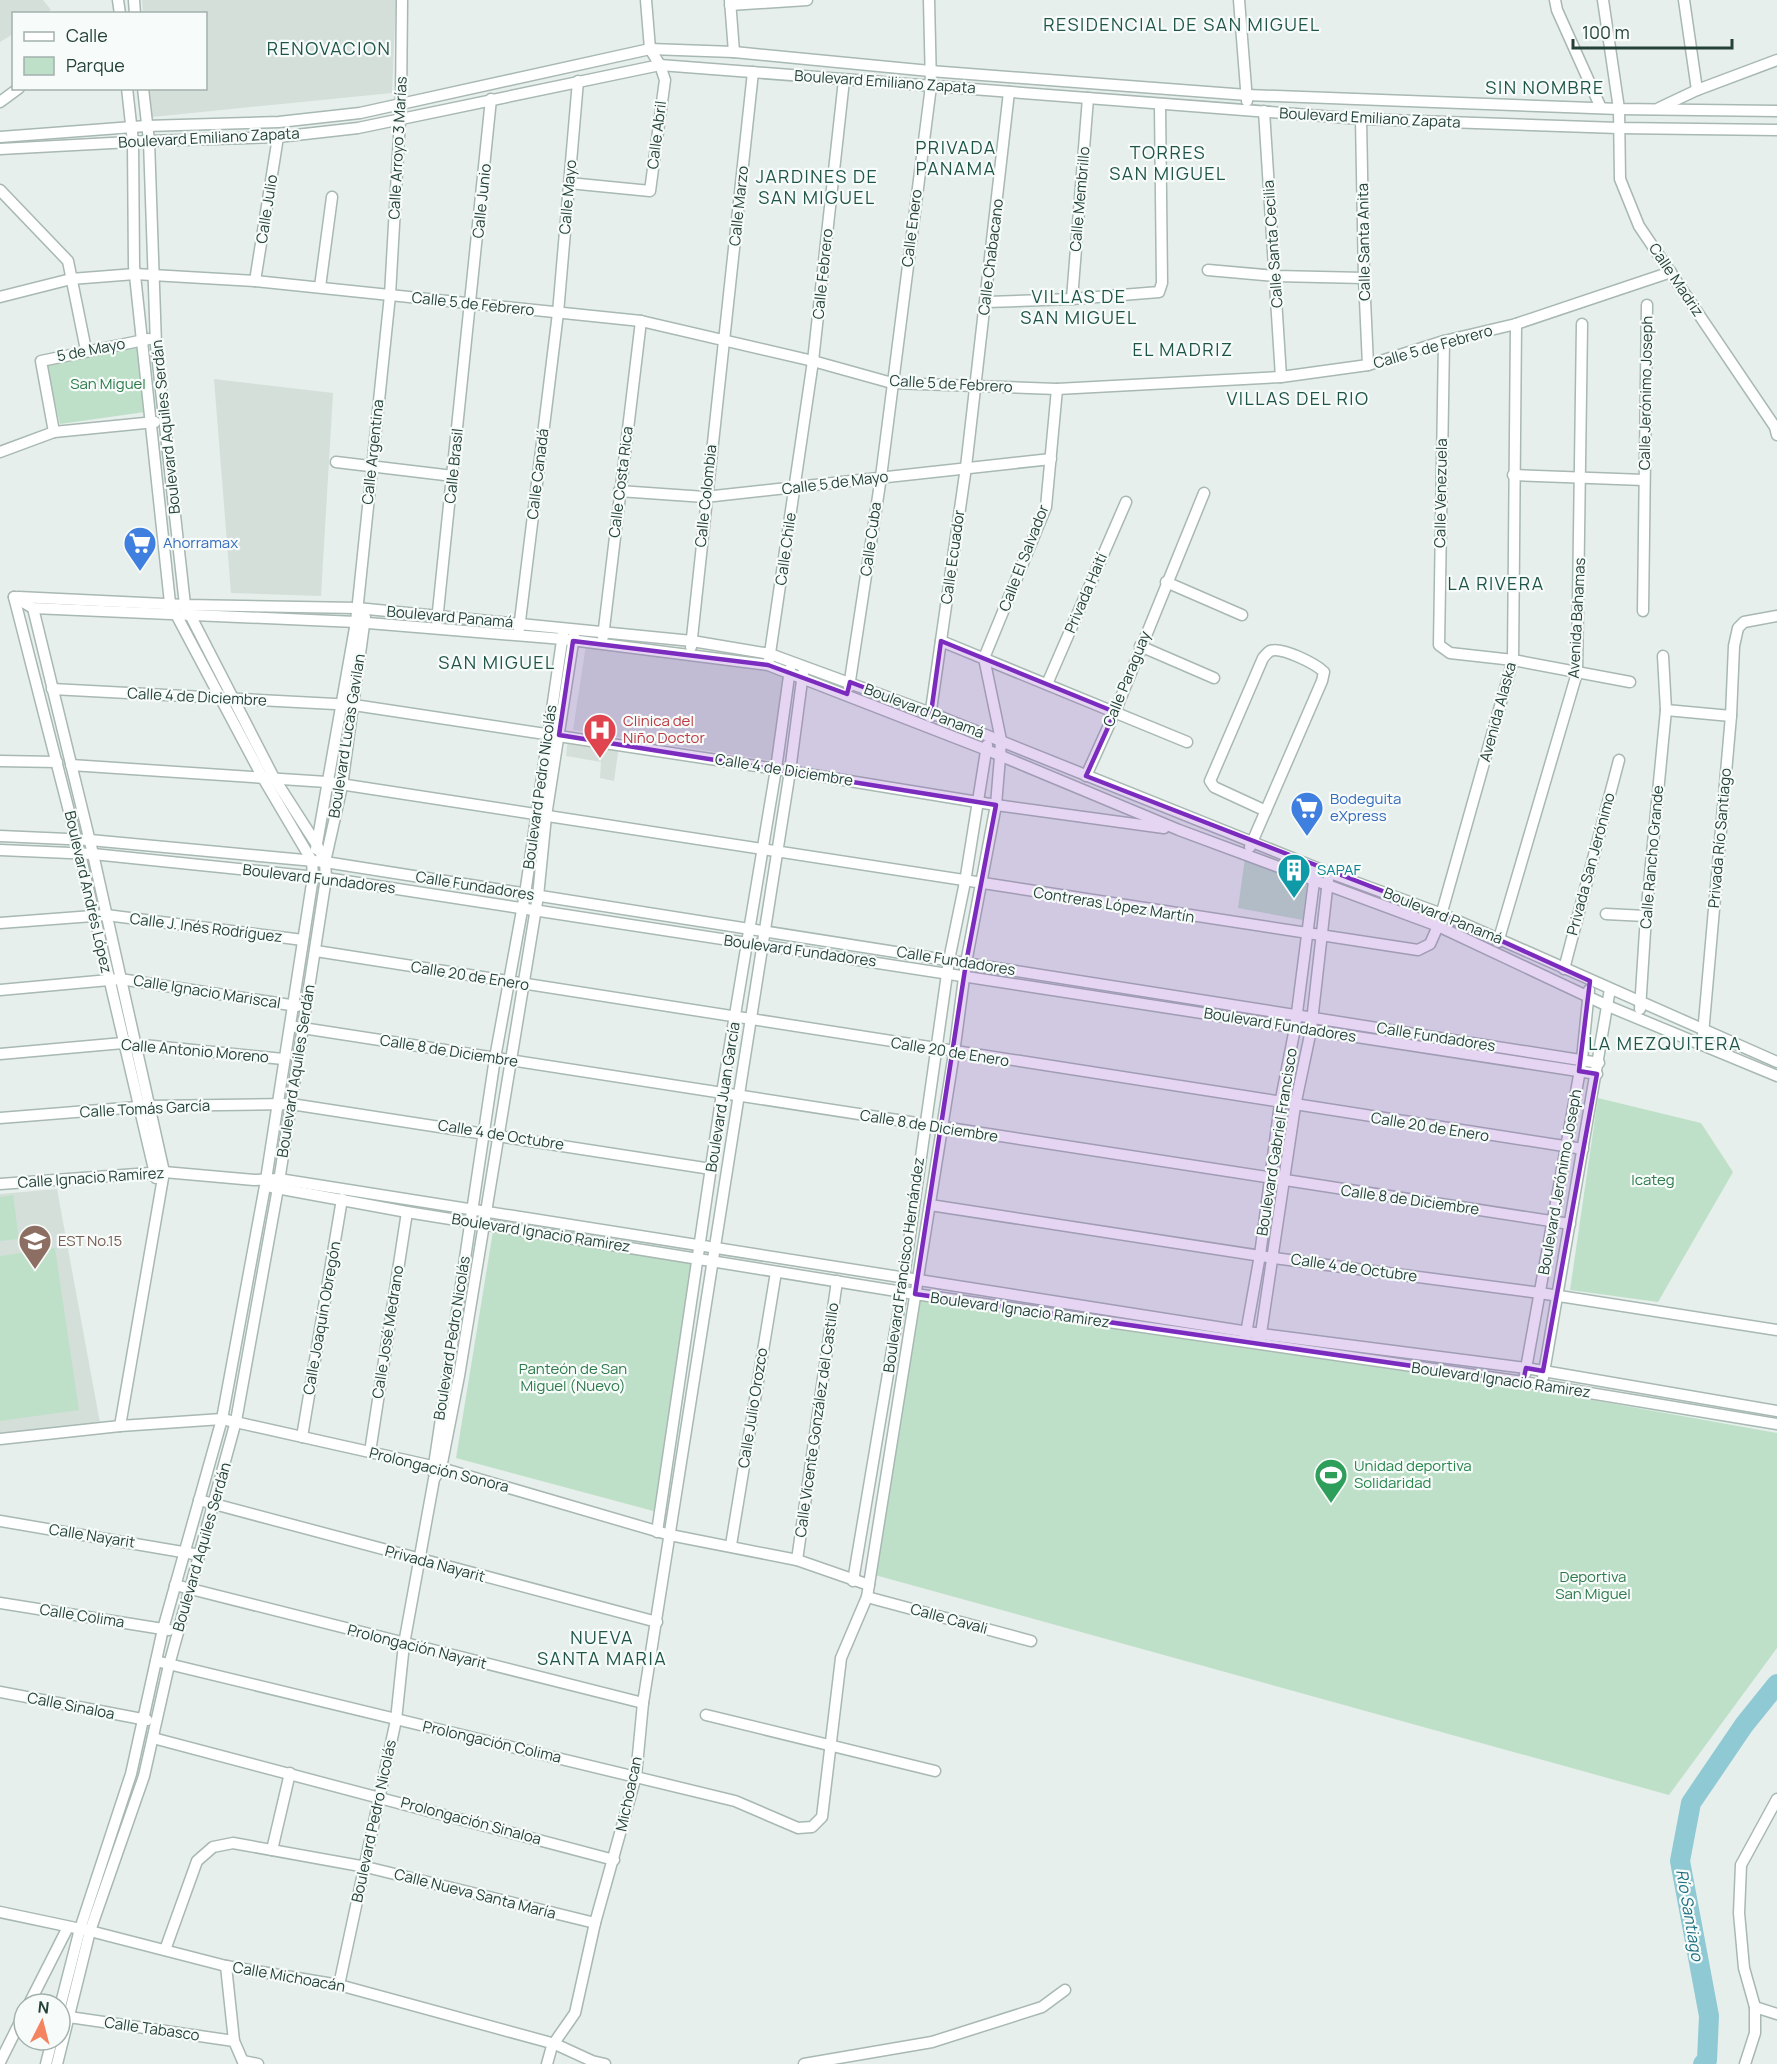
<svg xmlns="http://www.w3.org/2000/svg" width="1777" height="2064" font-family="Manrope,sans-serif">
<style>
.built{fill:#d4dfda}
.green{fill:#bfe0c8}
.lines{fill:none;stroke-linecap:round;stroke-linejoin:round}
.river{stroke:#8ec9d4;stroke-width:20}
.minor-casing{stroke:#a8b8b2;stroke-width:13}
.minor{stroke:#fff;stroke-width:10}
.marked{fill:#7b2cbf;fill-opacity:0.2;stroke:#7b2cbf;stroke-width:4.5;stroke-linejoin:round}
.labels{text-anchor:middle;stroke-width:4.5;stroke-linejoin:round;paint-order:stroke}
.street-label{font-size:15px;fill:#24423a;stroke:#f7fbf9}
.park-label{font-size:15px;fill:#2d7a4b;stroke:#f7fbf9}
.shop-label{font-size:15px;fill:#366cbe;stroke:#f7fbf9;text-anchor:start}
.health-label{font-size:15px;fill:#be3a42;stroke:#f7fbf9;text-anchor:start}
.culture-label{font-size:15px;fill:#0d838f;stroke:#f7fbf9;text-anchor:start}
.education-label{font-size:15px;fill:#785e54;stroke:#f7fbf9;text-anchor:start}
.leisure-label{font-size:15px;fill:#27864d;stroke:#f7fbf9;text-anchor:start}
.water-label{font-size:16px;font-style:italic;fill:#1c6f80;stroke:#f7fbf9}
.quarter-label{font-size:18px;letter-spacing:1.5px;fill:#1f5548;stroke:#f7fbf9}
</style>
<rect width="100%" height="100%" fill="#e6efeb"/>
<g class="built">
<polygon points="0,0 43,0 51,10 46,13 14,14 13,34 0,42"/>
<polygon points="142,0 396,0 392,93 152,117 150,89 206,88 206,14 143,13"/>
<polygon points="214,379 333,393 321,596 231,593"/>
<polygon points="586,645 757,665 786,674 774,761 573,730"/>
<polygon points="568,738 619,746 614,781 600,778 601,762 566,756"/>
<polygon points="57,1189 100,1423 0,1433 0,1194"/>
</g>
<g class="green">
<polygon points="138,345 145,412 60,424 46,365"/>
<polygon points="1245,858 1308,882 1303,920 1238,908"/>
<polygon points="1598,1098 1701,1123 1733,1172 1658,1302 1570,1290"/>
<polygon points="13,1195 19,1239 0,1241 0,1197"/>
<polygon points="493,1231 694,1260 657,1512 456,1458"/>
<polygon points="55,1248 79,1410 0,1421 0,1256"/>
<polygon points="917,1296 1542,1391 1777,1433 1777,1648 1669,1795 875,1575"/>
</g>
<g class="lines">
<polyline class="river" points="1703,2064 1707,2060 1709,2016 1680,1861 1691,1803 1744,1725 1777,1684"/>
<defs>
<g id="minor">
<polyline points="118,0 120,14"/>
<polyline points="134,0 135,14"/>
<polyline points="730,0 734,52"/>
<polyline points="1239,0 1247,101"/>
<polyline points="1555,0 1557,10 1601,108"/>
<polyline points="1603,0 1619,109 1620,179 1639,226 1775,427 1777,435"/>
<polyline points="1684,0 1697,90"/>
<polyline points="730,5 807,0"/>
<polyline points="0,102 19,88"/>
<polyline points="1659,108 1697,90 1777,60"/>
<polyline points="1264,111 1281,377"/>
<polyline points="1361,119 1364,278 1368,365"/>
<polyline points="0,137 146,126 279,122 360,113 650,49 734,52 930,71 1247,95 1619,109 1777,111"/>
<polyline points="0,149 149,141 278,137 358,128 660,65 1361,119 1618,128 1777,130"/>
<polyline points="569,183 650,191 665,80 660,65 650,49 646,0"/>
<polyline points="0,190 68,261 86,350"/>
<polyline points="1208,270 1276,276 1364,278"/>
<polyline points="255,281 278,137"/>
<polyline points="320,287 332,197"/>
<polyline points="0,297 71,279 135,274 255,281 641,321 813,361 892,383 1057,389 1281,377 1368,365 1444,341 1516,324 1671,272"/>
<polyline points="1072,299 1088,98"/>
<polyline points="987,302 1072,299 1159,292 1162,283 1160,105"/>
<polyline points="1444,341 1439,645 1450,653 1513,660 1630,682"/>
<polyline points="54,432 41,361 149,339"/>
<polyline points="0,452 54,432 155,422"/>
<polyline points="336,462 453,476"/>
<polyline points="1513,475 1644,480"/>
<polyline points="619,491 705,497 1051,459"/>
<polyline points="1166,582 1242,615"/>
<polyline points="14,597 33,608 356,622 563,639 768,665 987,750 1179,830 1438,926 1608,1006 1777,1076"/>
<polyline points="14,597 80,854 156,1178"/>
<polyline points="18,597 185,605 357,608 692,641 770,654 931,713 1317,868 1442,914 1777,1062"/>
<polyline points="33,608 93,854 164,1172 120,1426"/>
<polyline points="1643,611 1647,305"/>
<polyline points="437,621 491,99"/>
<polyline points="519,629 558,313 578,81"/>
<polyline points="603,637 641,321"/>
<polyline points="941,641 1187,742"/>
<polyline points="1140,646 1214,678"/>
<polyline points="691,647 753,72"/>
<polyline points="769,660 813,361 844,80"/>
<polyline points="1047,684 1126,502"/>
<polyline points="849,687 881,477 931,86 929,0"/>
<polyline points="52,689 354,705 776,769 996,805 1164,828"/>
<polyline points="1666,710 1731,716"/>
<polyline points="930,717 966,467 1009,92"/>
<polyline points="0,761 57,762"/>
<polyline points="71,765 327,782 1418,950 1430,944 1438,926 1513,660 1516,324"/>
<polyline points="1086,776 1115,712 1204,493"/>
<polyline points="0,836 90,840 325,862 1599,1063"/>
<path d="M1250,847L1322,681L1324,672C1316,664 1281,646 1270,651C1267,653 1265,656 1263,658L1210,781L1214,787L1266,811"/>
<polyline points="316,849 356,622 390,295 401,102 402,0"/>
<polyline points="0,850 93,854 326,878 1597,1074"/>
<polyline points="325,862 342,786 365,617"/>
<polyline points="1606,914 1646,916"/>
<polyline points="0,923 106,915 303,940"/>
<polyline points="1498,942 1577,673 1582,324"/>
<polyline points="316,951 1583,1149"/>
<polyline points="1564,969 1619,760"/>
<polyline points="0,990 120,979 297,1006"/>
<polyline points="1640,1009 1646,916 1666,710 1663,656"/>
<polyline points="296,1027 1570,1224"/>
<polyline points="1703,1034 1731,716 1734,646 1738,628 1744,622 1777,616"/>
<polyline points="0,1054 123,1043 283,1059"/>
<polyline points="0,1118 150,1106 291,1104 711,1169"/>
<polyline points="0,1184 164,1172 254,1180 279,1179 1261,1334 1526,1368 1777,1411"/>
<polyline points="271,1187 407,1212 915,1294 1523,1382 1777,1424"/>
<polyline points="930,1205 1274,1258 1540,1293 1777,1330"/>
<polyline points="1245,1339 1260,1255 1280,1104 1295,1028 1315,874"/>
<polyline points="1260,1340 1295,1106 1311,1030 1328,880"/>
<polyline points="1525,1374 1582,1059 1589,990"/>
<polyline points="1543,1378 1610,989"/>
<polyline points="302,1437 342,1199"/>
<polyline points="0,1439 120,1426 222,1419 441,1468 670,1535 797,1560 869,1585"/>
<polyline points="370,1452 407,1212"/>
<polyline points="433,1472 495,1058 525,894 563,634"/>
<polyline points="199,1500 657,1622"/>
<polyline points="0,1521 200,1555"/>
<polyline points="657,1532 722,1093 776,769 790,669"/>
<polyline points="731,1545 776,1272"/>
<polyline points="797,1560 837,1281"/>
<polyline points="853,1581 902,1291 949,960 965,882 987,745"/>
<polyline points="175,1585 643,1703"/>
<polyline points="867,1597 1031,1641"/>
<polyline points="0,1603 169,1630"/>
<polyline points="156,1661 735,1801 798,1828 812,1827 822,1817 841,1658 867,1597 954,1053 966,963 996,805 1000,757 1001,740 984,658 1046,507 1057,389"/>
<polyline points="0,1692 147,1720"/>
<polyline points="706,1715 935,1771"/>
<polyline points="153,1738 614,1860"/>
<polyline points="272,1850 290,1773"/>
<polyline points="0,1912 90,1931 226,1966 339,1985 555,2044 592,2061 605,2064"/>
<polyline points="165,1950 197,1861 213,1847 233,1843 366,1867 595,1923"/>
<polyline points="226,1966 234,2041 244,2064"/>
<polyline points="339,1985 396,1720 404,1644 434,1479 441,1468 459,1376 538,896 546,816 574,636"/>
<polyline points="29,2004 68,1927"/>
<polyline points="60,2007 80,1929 131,1774 163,1629 222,1419 265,1186 313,877 312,861 263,778 170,603 134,266 133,142 127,88"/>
<polyline points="1755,2007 1777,2014"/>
<polyline points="69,2017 234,2041"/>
<polyline points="243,2061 258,2064"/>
<polyline points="0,2062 24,2014"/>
<polyline points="46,2064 52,2040"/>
<polyline points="57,2064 90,1931 144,1776 169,1665 236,1421 278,1188 326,878 325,862 317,845 274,778 185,605 156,345 149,141 143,88"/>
<polyline points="547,2064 552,2046 575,2013 595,1923 636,1776 643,1703 790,771 803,673"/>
<polyline points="804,2064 932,2042 1042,2007 1065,1990"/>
<polyline points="1745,2064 1755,2033 1755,2007 1744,1968 1739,1913 1741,1865 1777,1799"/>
</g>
</defs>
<use href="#minor" class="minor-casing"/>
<use href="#minor" class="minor"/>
</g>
<path class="marked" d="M573,641L768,665L847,694L850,682L931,713L941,641L1115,712L1086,776L1442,914L1590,981L1579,1071L1597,1074L1543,1371L1526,1368L1523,1382L915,1294L966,963L996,805L559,735Z"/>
<defs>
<symbol id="supermarket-pin" viewBox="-11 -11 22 30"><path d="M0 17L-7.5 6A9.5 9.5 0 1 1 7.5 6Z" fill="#3f7fe0" stroke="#f7fbf9"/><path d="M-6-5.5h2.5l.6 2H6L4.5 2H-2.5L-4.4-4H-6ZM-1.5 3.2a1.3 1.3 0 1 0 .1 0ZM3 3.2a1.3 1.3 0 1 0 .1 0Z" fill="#fff"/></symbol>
<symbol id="hospital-pin" viewBox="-11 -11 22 30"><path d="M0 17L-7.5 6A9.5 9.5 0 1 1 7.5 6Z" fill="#e0444e" stroke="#f7fbf9"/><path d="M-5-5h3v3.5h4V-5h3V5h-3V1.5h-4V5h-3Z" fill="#fff"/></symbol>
<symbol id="building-pin" viewBox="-11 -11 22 30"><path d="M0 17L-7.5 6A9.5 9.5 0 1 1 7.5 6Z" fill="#0f9aa8" stroke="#f7fbf9"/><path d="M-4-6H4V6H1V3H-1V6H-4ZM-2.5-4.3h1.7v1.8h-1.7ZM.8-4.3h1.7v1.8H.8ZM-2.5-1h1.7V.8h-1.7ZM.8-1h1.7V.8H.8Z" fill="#fff"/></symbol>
<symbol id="school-pin" viewBox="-11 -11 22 30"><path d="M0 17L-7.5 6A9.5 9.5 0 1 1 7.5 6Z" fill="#8d6e63" stroke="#f7fbf9"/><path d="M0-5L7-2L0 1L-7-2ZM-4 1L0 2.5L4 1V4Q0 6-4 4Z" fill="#fff"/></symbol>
<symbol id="stadium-pin" viewBox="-11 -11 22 30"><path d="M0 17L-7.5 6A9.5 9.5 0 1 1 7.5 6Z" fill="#2e9e5b" stroke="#f7fbf9"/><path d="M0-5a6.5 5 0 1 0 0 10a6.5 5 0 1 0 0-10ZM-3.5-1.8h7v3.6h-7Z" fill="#fff"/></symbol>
</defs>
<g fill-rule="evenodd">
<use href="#supermarket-pin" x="121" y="524" width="38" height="52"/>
<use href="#hospital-pin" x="581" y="711" width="38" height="52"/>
<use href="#supermarket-pin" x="1288" y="789" width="38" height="52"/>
<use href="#building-pin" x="1275" y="851" width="38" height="52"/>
<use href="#school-pin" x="16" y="1222" width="38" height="52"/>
<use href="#stadium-pin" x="1312" y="1456" width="38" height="52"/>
</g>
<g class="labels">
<g class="street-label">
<text transform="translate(885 82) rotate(4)" y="5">Boulevard Emiliano Zapata</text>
<text transform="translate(1370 118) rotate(3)" y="5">Boulevard Emiliano Zapata</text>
<text transform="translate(657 135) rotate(-83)" y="5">Calle Abril</text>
<text transform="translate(209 138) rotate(-3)" y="5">Boulevard Emiliano Zapata</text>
<text transform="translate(398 148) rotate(-87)" y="5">Calle Arroyo 3 Marías</text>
<text transform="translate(568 197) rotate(-85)" y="5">Calle Mayo</text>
<text transform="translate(1080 199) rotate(-85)" y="5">Calle Membrillo</text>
<text transform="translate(482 201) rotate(-84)" y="5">Calle Junio</text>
<text transform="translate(739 206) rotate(-84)" y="5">Calle Marzo</text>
<text transform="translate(267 209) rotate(-81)" y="5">Calle Julio</text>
<text transform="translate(912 228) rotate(-83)" y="5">Calle Enero</text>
<text transform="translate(1364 242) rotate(-91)" y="5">Calle Santa Anita</text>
<text transform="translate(1273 244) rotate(-94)" y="5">Calle Santa Cecilia</text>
<text transform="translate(991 257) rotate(-83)" y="5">Calle Chabacano</text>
<text transform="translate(823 274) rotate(-84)" y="5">Calle Febrero</text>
<text transform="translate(1676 280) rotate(56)" y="5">Calle Madriz</text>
<text transform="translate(473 304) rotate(6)" y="5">Calle 5 de Febrero</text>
<text transform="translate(1433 347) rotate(-16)" y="5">Calle 5 de Febrero</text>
<text transform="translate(91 350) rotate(-11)" y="5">5 de Mayo</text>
<text transform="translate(951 384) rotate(3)" y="5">Calle 5 de Febrero</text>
<text transform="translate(1646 393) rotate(-89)" y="5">Calle Jerónimo Joseph</text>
<text transform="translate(166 427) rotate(-96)" y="5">Boulevard Aquiles Serdán</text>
<text transform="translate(373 452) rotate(-84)" y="5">Calle Argentina</text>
<text transform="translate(454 466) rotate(-84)" y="5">Calle Brasil</text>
<text transform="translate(538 474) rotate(-83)" y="5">Calle Canadá</text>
<text transform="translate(621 482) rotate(-83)" y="5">Calle Costa Rica</text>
<text transform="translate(835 483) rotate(-7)" y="5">Calle 5 de Mayo</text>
<text transform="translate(1441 493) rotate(-89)" y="5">Calle Venezuela</text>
<text transform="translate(706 496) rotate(-84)" y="5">Calle Colombia</text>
<text transform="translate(871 539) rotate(-82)" y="5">Calle Cuba</text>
<text transform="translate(786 549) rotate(-82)" y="5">Calle Chile</text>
<text transform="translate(953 557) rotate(-82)" y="5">Calle Ecuador</text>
<text transform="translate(1024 558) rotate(-69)" y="5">Calle El Salvador</text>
<text transform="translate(1086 593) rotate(-67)" y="5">Privada Haití</text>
<text transform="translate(450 617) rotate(5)" y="5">Boulevard Panamá</text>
<text transform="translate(1577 618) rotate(-87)" y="5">Avenida Bahamas</text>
<text transform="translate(1127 679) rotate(-68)" y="5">Calle Paraguay</text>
<text transform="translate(197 697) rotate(3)" y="5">Calle 4 de Diciembre</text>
<text transform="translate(924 711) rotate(21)" y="5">Boulevard Panamá</text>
<text transform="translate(1498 712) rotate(-75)" y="5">Avenida Alaska</text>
<text transform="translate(347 736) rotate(-81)" y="5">Boulevard Lucas Gavilan</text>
<text transform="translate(784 770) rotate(9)" y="5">Calle 4 de Diciembre</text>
<text transform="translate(540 787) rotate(-82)" y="5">Boulevard Pedro Nicolás</text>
<text transform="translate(1720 838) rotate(-85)" y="5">Privada Río Santiago</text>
<text transform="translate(1652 857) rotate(-85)" y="5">Calle Rancho Grande</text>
<text transform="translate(1591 864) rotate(-75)" y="5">Privada San Jerónimo</text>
<text transform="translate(319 879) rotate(7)" y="5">Boulevard Fundadores</text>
<text transform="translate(475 886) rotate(9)" y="5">Calle Fundadores</text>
<text transform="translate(88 892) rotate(77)" y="5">Boulevard Andrés López</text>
<text transform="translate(1114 905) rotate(9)" y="5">Contreras López Martín</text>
<text transform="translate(1443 916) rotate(22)" y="5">Boulevard Panamá</text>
<text transform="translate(206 928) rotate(7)" y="5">Calle J. Inés Rodríguez</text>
<text transform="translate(800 951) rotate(8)" y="5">Boulevard Fundadores</text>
<text transform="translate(956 961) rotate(9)" y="5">Calle Fundadores</text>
<text transform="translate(470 976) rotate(9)" y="5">Calle 20 de Enero</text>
<text transform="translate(207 992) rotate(9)" y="5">Calle Ignacio Mariscal</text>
<text transform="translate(1280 1025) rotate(9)" y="5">Boulevard Fundadores</text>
<text transform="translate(1436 1037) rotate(9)" y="5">Calle Fundadores</text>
<text transform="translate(195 1051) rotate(5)" y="5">Calle Antonio Moreno</text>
<text transform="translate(449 1051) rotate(9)" y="5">Calle 8 de Diciembre</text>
<text transform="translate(950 1052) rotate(9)" y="5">Calle 20 de Enero</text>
<text transform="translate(296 1071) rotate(-81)" y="5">Boulevard Aquiles Serdán</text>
<text transform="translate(723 1097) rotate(-81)" y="5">Boulevard Juan García</text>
<text transform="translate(145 1109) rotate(-3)" y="5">Calle Tomás García</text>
<text transform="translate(929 1126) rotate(9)" y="5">Calle 8 de Diciembre</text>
<text transform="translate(1430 1127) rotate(9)" y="5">Calle 20 de Enero</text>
<text transform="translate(501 1135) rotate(9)" y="5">Calle 4 de Octubre</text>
<text transform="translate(1277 1142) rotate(-81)" y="5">Boulevard Gabriel Francisco</text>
<text transform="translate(91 1178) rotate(-4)" y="5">Calle Ignacio Ramírez</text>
<text transform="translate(1560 1182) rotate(-80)" y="5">Boulevard Jerónimo Joseph</text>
<text transform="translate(1410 1200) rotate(8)" y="5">Calle 8 de Diciembre</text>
<text transform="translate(541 1233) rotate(9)" y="5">Boulevard Ignacio Ramirez</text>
<text transform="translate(904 1265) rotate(-82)" y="5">Boulevard Francisco Hernández</text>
<text transform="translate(1354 1268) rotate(8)" y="5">Calle 4 de Octubre</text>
<text transform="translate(1020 1310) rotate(8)" y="5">Boulevard Ignacio Ramirez</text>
<text transform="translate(322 1318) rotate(-80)" y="5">Calle Joaquín Obregón</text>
<text transform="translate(388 1332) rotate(-81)" y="5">Calle José Medrano</text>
<text transform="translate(452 1338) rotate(-81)" y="5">Boulevard Pedro Nicolás</text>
<text transform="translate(1501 1380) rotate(8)" y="5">Boulevard Ignacio Ramirez</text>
<text transform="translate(753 1408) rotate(-81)" y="5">Calle Julio Orozco</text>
<text transform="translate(817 1420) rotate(-82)" y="5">Calle Vicente González del Castillo</text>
<text transform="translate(439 1470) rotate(14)" y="5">Prolongación Sonora</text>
<text transform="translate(92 1536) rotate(9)" y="5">Calle Nayarit</text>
<text transform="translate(202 1547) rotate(-74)" y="5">Boulevard Aquiles Serdán</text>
<text transform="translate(435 1564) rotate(15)" y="5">Privada Nayarit</text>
<text transform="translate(82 1616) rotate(9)" y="5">Calle Colima</text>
<text transform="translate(949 1619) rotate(15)" y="5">Calle Cavali</text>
<text transform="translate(417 1647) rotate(14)" y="5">Prolongación Nayarit</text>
<text transform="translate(71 1706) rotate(11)" y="5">Calle Sinaloa</text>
<text transform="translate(492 1742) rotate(13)" y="5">Prolongación Colima</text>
<text transform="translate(629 1794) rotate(-78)" y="5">Michoacan</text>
<text transform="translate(374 1821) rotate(-78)" y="5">Boulevard Pedro Nicolás</text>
<text transform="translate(471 1821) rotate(15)" y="5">Prolongación Sinaloa</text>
<text transform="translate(475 1894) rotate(14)" y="5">Calle Nueva Santa María</text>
<text transform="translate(289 1977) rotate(10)" y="5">Calle Michoacán</text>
<text transform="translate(152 2029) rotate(8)" y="5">Calle Tabasco</text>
</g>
<g class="park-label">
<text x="108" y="389">San Miguel</text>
<text x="1653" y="1185">Icateg</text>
<text x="573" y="1374">Panteón de San<tspan x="573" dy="17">Miguel (Nuevo)</tspan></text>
<text x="1593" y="1582">Deportiva<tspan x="1593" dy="17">San Miguel</tspan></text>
</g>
<g class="shop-label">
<text x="163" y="548">Ahorramax</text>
<text x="1330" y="804">Bodeguita<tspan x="1330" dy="17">eXpress</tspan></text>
</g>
<g class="health-label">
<text x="623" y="726">Clinica del<tspan x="623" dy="17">Niño Doctor</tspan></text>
</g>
<g class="culture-label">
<text x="1317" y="875">SAPAF</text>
</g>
<g class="education-label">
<text x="58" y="1246">EST No.15</text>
</g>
<g class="leisure-label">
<text x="1354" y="1471">Unidad deportiva<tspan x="1354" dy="17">Solidaridad</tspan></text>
</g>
<g class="water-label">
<text transform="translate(1690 1915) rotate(80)" y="6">Río Santiago</text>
</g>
<g class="quarter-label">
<text x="1182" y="31">RESIDENCIAL DE SAN MIGUEL</text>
<text x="329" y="55">RENOVACION</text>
<text x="1545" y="94">SIN NOMBRE</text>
<text x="956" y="154">PRIVADA<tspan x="956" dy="21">PANAMA</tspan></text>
<text x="1168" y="159">TORRES<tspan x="1168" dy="21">SAN MIGUEL</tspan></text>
<text x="817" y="183">JARDINES DE<tspan x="817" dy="21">SAN MIGUEL</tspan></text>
<text x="1079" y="303">VILLAS DE<tspan x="1079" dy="21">SAN MIGUEL</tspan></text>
<text x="1183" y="356">EL MADRIZ</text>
<text x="1298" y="405">VILLAS DEL RIO</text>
<text x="1496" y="590">LA RIVERA</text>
<text x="497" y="669">SAN MIGUEL</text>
<text x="1665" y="1050">LA MEZQUITERA</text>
<text x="602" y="1644">NUEVA<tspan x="602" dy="21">SANTA MARIA</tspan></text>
</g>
</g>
<rect x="12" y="12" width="195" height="78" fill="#f7fbf9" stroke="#a3b1ad" stroke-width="1.5"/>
<rect x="24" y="32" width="30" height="9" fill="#ffffff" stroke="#a3b1ad" stroke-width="1.5"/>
<text x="66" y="42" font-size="18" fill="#24423a">Calle</text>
<rect x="24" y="57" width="30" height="18" fill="#bfe0c8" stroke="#a3b1ad" stroke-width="1.5"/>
<text x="66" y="72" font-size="18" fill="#24423a">Parque</text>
<g transform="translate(42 2022) rotate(6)"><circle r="28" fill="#f7fbf9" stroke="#a3b1ad" stroke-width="1.5"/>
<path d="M0-4.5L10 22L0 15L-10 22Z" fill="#f4845f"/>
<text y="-9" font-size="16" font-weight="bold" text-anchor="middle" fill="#24423a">N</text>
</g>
<path d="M1573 39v9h159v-9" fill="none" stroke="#24423a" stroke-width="3"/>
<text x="1582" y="39" font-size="18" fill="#24423a" stroke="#f7fbf9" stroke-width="4.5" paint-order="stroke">100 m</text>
</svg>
